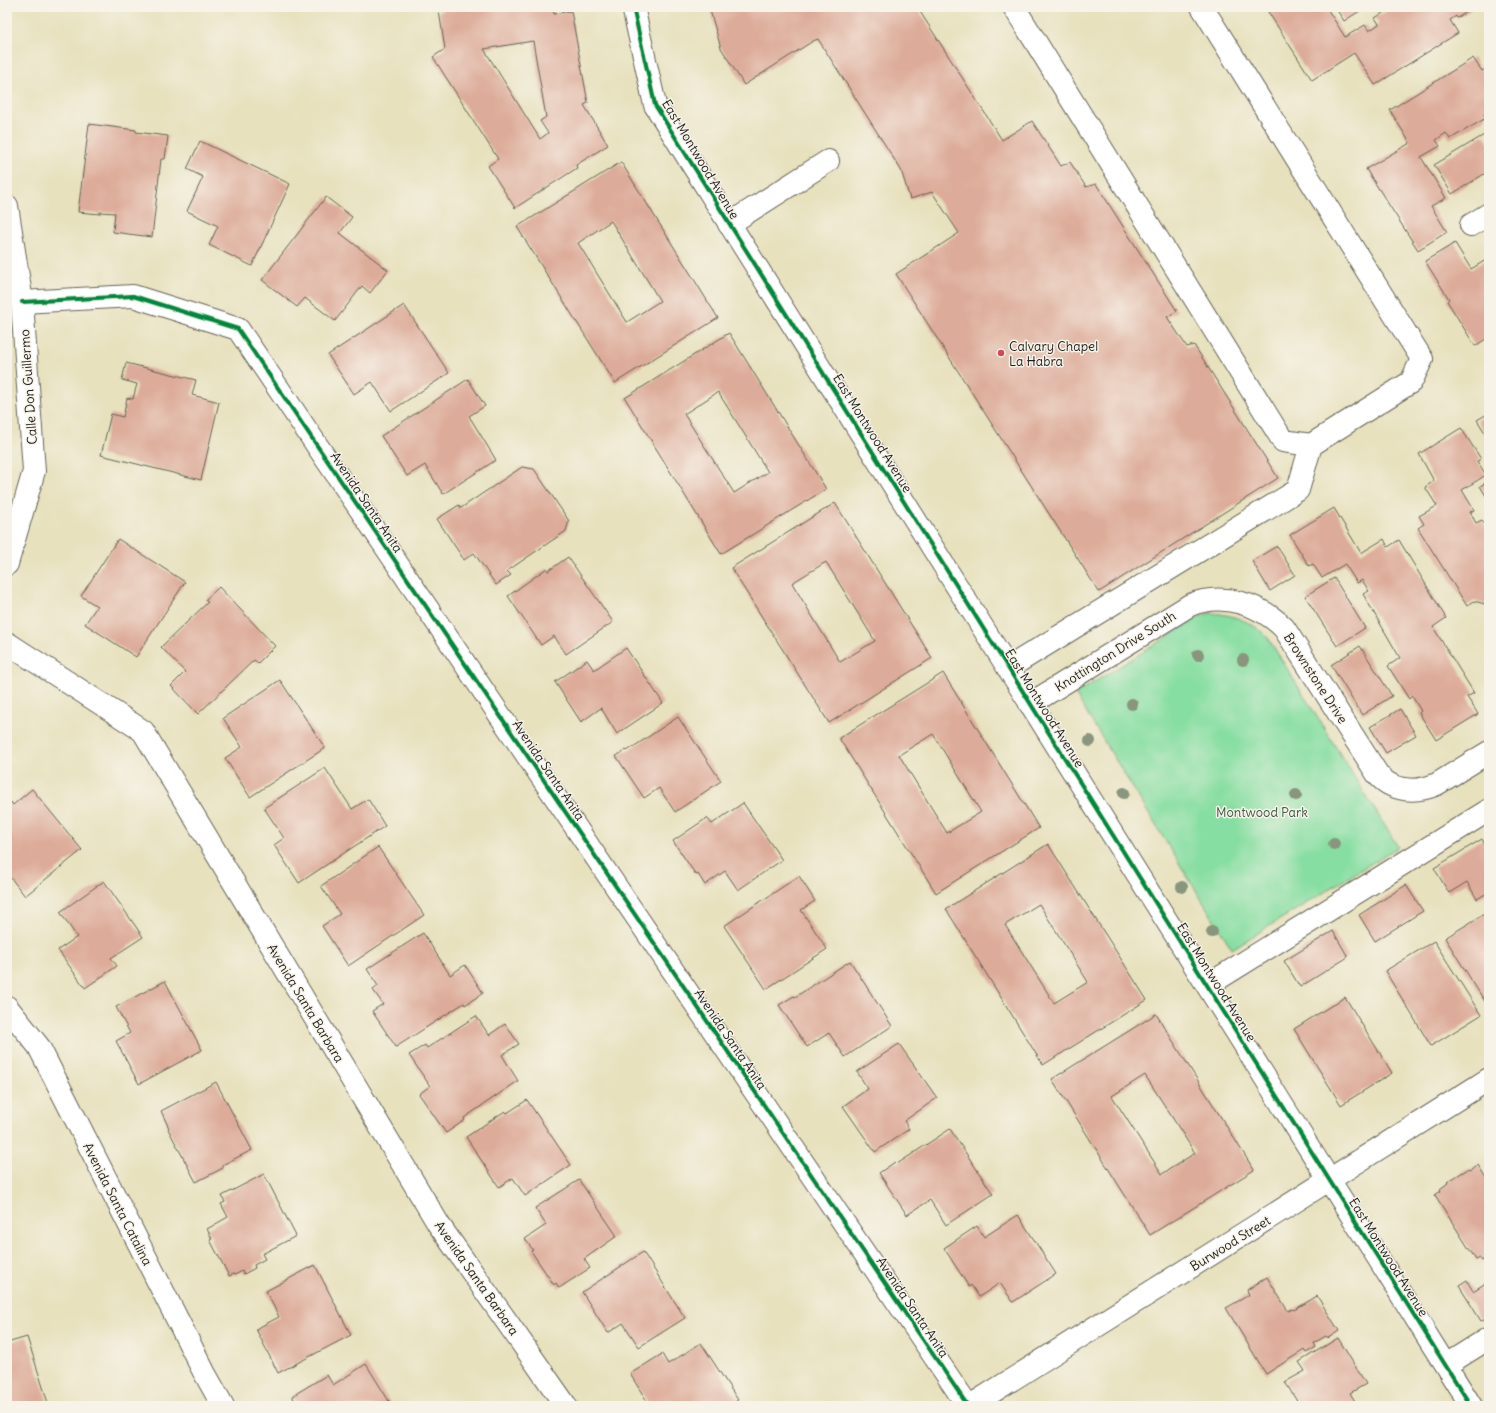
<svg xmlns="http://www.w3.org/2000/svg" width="1496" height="1413" font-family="Delius,sans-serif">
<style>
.green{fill:#87dea2;stroke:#527d5f}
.building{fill:#ddab99;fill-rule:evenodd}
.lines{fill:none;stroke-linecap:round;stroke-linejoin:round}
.minor-casing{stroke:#636155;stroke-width:24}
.minor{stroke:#fff;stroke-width:22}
.cycleway-casing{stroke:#f7f3e8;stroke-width:6}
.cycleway{stroke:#00873e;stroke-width:4}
.tree{fill:#89957b}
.poi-dot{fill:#d1495b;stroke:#f7f3e8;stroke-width:1.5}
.labels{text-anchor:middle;stroke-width:3;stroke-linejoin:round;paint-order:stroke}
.street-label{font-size:13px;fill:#1c1c1c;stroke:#f7f3e8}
.poi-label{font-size:13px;fill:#1c1c1c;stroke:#f7f3e8;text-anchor:start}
.park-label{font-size:13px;fill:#3c5644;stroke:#f7f3e8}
</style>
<rect width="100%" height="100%" fill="#f7f3e8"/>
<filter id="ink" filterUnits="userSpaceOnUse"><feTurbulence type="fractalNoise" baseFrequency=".025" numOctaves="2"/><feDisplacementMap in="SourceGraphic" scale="8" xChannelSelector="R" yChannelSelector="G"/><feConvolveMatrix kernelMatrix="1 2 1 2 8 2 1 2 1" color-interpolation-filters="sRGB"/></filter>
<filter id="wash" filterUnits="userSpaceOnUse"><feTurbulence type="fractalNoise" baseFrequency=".012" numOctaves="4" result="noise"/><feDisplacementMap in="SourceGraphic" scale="16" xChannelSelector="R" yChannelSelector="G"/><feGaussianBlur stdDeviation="0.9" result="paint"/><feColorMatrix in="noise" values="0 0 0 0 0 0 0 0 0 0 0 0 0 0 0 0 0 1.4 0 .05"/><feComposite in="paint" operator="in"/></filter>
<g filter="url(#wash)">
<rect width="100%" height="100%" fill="#e7e1be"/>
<path class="green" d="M1209,613C1232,614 1252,621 1268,638L1398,847L1232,949L1075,694L1201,616Z"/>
<g id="blocks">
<g class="building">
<path d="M462,7H553L554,14L571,11L588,103L584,105L608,145L576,165L577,168L515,208L488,166L498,159L433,57L445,49L439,11ZM533,41L546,117L540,121L548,133L540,139L484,49Z"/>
<polygon points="709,7 917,7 1002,140 1032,121 1061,166 1070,162 1086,187 1096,184 1177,311 1167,317 1187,347 1194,345 1278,478 1099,592 896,274 959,233 932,192 910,199 901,170 818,39 813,41 744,85 721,48"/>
<polygon points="1265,7 1326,7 1345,37 1365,25 1369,31 1379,24 1375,18 1393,7 1475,7 1457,18 1456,16 1450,20 1458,33 1375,85 1354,53 1312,80"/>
<polygon points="1335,7 1366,7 1344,21"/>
<polygon points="1473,58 1482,71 1488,67 1487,65 1489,64 1489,111 1484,114 1486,118 1450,139 1446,133 1436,140 1440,146 1421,157 1446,198 1431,206 1447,232 1418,250 1366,169 1410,143 1390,110"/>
<polygon points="89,124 136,130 136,132 168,136 165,159 161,159 152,237 113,232 115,213 100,212 100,214 78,212"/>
<polygon points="1484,135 1489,144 1489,171 1452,194 1434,165"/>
<polygon points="200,141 290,184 252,266 209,245 218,226 187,211 203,177 187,169"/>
<path d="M621,162L718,318L615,383L517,227ZM611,221L660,301L627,322L578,243Z"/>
<polygon points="326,197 352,217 340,233 388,270 370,293 362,286 335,321 305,298 297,307 262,280"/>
<polygon points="1455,243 1471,269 1486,260 1489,266 1489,337 1475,346 1447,301 1449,299 1425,261"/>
<polygon points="404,305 449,373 391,411 372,382 354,394 328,355"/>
<path d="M729,333L826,489L721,554L625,398ZM718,392L768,472L734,493L684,414Z"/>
<polygon points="126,363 196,380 192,395 219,402 201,480 101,455 111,414 123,417 127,398 133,399 137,384 122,380"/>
<polygon points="468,379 485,406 469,416 496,460 443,494 425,465 407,476 381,436"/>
<polygon points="1489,413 1489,439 1477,420"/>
<polygon points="1461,428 1481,459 1477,461 1486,475 1462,490 1474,510 1470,512 1476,523 1482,520 1489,531 1489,611 1485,604 1474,601 1467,606 1418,528 1424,524 1419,516 1437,506 1425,487 1434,481 1419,454"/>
<polygon points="522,467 534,469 569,521 566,531 507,571 511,575 496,585 474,553 464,560 437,519 459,505 461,508"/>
<polygon points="1489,481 1489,501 1480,486"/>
<path d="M835,503L932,658L829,723L731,568ZM826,562L875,641L840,662L792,583Z"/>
<polygon points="1334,508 1361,553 1384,539 1388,547 1399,540 1446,618 1433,627 1474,693 1467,697 1478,714 1436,740 1419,713 1421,711 1412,696 1409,699 1388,666 1400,658 1363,594 1369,591 1362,580 1357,583 1345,564 1322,578 1313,564 1309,566 1290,535"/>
<polygon points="118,539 185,582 136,657 85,624 97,606 81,596"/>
<polygon points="1277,546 1295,575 1270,591 1252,561"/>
<polygon points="568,557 613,622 566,654 554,636 541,645 508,596 547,568 548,571"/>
<polygon points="1334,578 1365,628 1337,646 1305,596"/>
<polygon points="219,587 275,646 258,663 254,660 198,714 171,686 185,672 161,647 208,602 205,600"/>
<polygon points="1360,646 1392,696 1362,715 1331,665"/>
<polygon points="626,648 663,703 617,734 601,708 581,722 555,682 587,660 594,670"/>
<path d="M943,673L1039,828L936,893L839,738ZM933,734L981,812L947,833L899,755Z"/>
<polygon points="280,680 325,748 250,797 225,758 242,747 223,718"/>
<polygon points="1400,709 1416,735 1386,753 1370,727"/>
<polygon points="678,717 721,781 675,812 659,788 644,798 616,756 626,750 627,751"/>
<polygon points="325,768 352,809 368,799 385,826 299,883 274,845 284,838 264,808"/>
<polygon points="32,789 82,850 25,896 7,873 7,805 11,802 13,805"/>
<polygon points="743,803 782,860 738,890 725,871 705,885 698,874 696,875 673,841 707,818 712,824"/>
<polygon points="1482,839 1489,852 1489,892 1477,899 1467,882 1449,893 1434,868"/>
<path d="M1048,844L1147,1000L1043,1065L946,909ZM1039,904L1088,982L1054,1003L1005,925Z"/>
<polygon points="378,847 424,915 348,966 322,926 340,914 321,886"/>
<polygon points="799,876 815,901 801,910 827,949 766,989 724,926"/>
<polygon points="104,881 143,937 111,958 117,966 85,988 58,950 77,937 60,912"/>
<polygon points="1406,885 1423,911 1375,941 1359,915"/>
<polygon points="1489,911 1489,1008 1445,938"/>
<polygon points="1333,931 1348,957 1300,987 1284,961"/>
<polygon points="423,933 450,975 465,965 483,993 465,1005 464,1003 396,1047 372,1011 383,1004 373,990 378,986 367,969"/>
<polygon points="1434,941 1481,1015 1431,1046 1385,971"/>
<polygon points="850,961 892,1026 845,1057 829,1033 807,1047 779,1005 794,996 795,997"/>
<polygon points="165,981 202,1050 139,1084 116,1041 130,1033 116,1007"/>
<polygon points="1345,997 1392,1073 1341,1105 1294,1029"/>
<path d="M1156,1014L1254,1170L1150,1235L1052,1079ZM1145,1075L1195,1153L1162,1174L1112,1096Z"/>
<polygon points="476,1016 489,1035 505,1024 519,1044 502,1055 518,1081 464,1118 465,1120 446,1133 419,1094 430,1086 409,1055 425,1045 427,1048"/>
<polygon points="899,1044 937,1098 904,1121 909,1129 875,1152 843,1106 868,1089 857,1072"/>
<polygon points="216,1082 252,1150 222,1165 223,1168 196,1182 168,1129 169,1128 161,1111"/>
<polygon points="527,1100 571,1165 525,1196 513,1178 499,1187 466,1137 505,1111 507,1113"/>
<polygon points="950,1129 993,1194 946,1225 930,1200 907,1215 879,1173 895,1162 897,1164"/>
<polygon points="1478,1165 1489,1183 1489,1256 1482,1261 1480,1258 1476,1260 1435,1195 1441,1191 1440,1189 1448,1183 1447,1182 1468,1169 1469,1170"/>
<polygon points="264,1174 296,1236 262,1254 265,1259 254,1265 255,1268 244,1274 242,1271 235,1275 234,1274 229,1276 210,1240 212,1239 207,1229 228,1217 221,1204 225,1202 222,1196"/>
<polygon points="579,1180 617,1236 584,1259 590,1268 559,1288 556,1283 554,1285 531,1251 533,1250 525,1239 546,1225 535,1208"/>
<polygon points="1018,1215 1056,1274 1013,1302 1000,1283 979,1297 971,1285 969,1287 944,1248 977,1226 984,1237"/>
<polygon points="643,1252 685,1318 639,1347 623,1323 608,1333 582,1292"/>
<polygon points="315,1265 351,1335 278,1373 256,1329 279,1317 266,1291"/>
<polygon points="1267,1277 1288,1311 1293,1309 1294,1310 1317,1296 1339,1331 1328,1338 1326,1336 1314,1343 1316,1347 1306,1353 1304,1350 1266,1374 1226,1308 1249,1295 1247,1290"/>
<polygon points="1467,1281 1473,1291 1489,1281 1489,1316 1481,1321 1459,1286"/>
<polygon points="27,1337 49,1406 7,1406 7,1343"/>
<polygon points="1338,1338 1366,1384 1350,1393 1358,1406 1300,1406 1285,1382 1305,1371 1299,1362"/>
<polygon points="701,1343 738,1400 729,1406 676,1406 675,1403 671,1406 650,1406 630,1374 662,1354 668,1364"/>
<polygon points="366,1364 392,1406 298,1406 292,1396 327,1375 333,1385"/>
</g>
</g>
</g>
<g filter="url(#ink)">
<use href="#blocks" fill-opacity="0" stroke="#636155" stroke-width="1"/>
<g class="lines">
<defs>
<g id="minor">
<polyline points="633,7 655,105 1471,1406"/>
<polyline points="1014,7 1283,441 1311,445 1411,382 1422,359 1202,7"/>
<polyline points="7,206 22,302 34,471 7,564"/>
<polyline points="729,224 828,161"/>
<polyline points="1471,225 1489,214"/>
<polyline points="22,302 133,296 238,329 968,1406"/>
<polyline points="7,643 143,731 439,1225 566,1406"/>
<polyline points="1008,668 1298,490 1311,445"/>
<path d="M1030,704L1190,605C1223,592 1260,604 1284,628L1378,775C1393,792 1417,793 1437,784L1489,752"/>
<polyline points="1208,985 1489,810"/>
<polyline points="7,1007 39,1047 204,1372 223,1406"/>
<polyline points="1446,1365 1489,1338"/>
<polyline points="970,1406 1489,1079"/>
</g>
</defs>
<use href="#minor" class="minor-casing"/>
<use href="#minor" class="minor"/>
<defs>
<g id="cycleway">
<polyline points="633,7 655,105 1471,1406"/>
<polyline points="22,302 133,296 238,329 968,1406"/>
</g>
</defs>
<use href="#cycleway" class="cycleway-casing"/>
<use href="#cycleway" class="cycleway"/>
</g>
<g class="tree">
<circle cx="1198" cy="655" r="6"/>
<circle cx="1243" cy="660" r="6"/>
<circle cx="1132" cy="704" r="6"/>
<circle cx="1090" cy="741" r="6"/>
<circle cx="1124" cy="793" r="6"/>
<circle cx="1296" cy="795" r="6"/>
<circle cx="1334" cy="844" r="6"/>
<circle cx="1182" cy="887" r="6"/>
<circle cx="1212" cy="932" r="6"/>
</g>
</g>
<circle class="poi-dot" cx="1001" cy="353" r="4"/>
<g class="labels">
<g class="street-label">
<text transform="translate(701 159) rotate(59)" y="5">East Montwood Avenue</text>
<text transform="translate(28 387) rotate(-94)" y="5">Calle Don Guillermo</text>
<text transform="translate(873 433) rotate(58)" y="5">East Montwood Avenue</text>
<text transform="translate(367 502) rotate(56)" y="5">Avenida Santa Anita</text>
<text transform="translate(1115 651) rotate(-32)" y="5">Knottington Drive South</text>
<text transform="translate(1316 678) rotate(57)" y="5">Brownstone Drive</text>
<text transform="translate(1045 708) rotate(58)" y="5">East Montwood Avenue</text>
<text transform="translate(549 770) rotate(56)" y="5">Avenida Santa Anita</text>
<text transform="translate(1217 982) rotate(58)" y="5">East Montwood Avenue</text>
<text transform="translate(306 1003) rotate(59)" y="5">Avenida Santa Barbara</text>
<text transform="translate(731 1039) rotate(56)" y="5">Avenida Santa Anita</text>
<text transform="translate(118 1204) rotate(63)" y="5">Avenida Santa Catalina</text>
<text transform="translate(1230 1243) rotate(-32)" y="5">Burwood Street</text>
<text transform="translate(1389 1257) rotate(58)" y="5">East Montwood Avenue</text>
<text transform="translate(477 1278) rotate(55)" y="5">Avenida Santa Barbara</text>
<text transform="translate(913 1307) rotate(56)" y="5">Avenida Santa Anita</text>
</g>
<g class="poi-label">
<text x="1009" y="351">Calvary Chapel<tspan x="1009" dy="15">La Habra</tspan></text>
</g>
<g class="park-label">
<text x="1262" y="817">Montwood Park</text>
</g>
</g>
<rect width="1496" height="1413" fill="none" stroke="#f7f3e8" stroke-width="24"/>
</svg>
